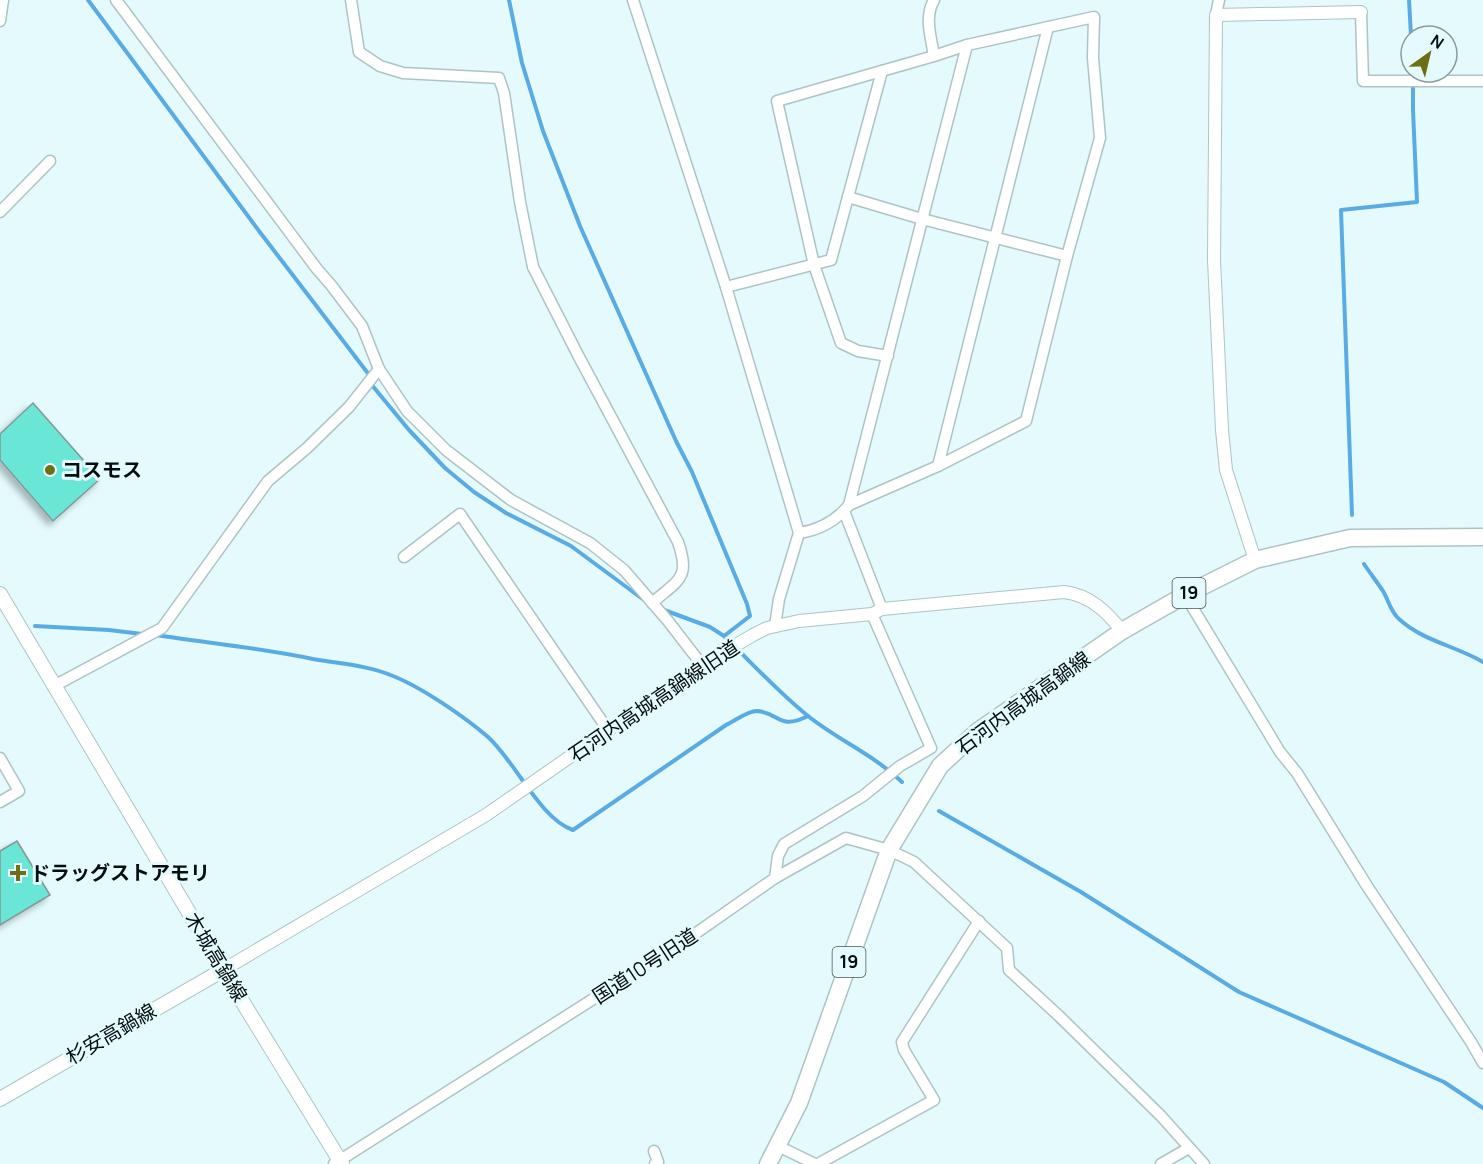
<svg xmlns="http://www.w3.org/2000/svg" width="1483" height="1164" font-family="Manrope,'Noto Sans JP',sans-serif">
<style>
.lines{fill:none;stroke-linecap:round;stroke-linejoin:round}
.stream{stroke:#59ace3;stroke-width:4}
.building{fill:#69e6d6;stroke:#839894;stroke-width:1.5;filter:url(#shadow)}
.minor-casing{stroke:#aec3c5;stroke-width:13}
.tertiary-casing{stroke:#aec3c5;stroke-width:14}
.secondary-casing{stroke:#aec3c5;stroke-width:16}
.primary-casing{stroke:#aec3c5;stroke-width:19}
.minor{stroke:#fff;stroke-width:10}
.tertiary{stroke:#fff;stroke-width:12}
.secondary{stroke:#fff;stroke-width:14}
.primary{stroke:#fff;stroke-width:16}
.poi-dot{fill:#6d6f12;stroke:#e4fafc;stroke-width:2}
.labels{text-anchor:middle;stroke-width:6;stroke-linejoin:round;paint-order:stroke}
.shield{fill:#e4fafc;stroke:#495455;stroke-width:1.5}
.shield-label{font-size:18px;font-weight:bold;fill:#060d0e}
.poi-label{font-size:20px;font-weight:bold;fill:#060d0e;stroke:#e4fafc;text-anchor:start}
.street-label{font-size:20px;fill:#060d0e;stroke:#e4fafc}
</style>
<defs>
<filter id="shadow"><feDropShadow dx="-4.5" dy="4.5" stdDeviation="3" flood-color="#0004"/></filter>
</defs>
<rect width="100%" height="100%" fill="#e4fafc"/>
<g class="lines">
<g class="stream">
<polyline points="88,0 259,231 370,376"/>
<polyline points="509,0 522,63 543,131 580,226 676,441 692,472 747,604 750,616 724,636"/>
<polyline points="1409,0 1411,36"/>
<polyline points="371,384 409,430 445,468 474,492 506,513 571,546 644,600"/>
<polyline points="1352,515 1341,210 1417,202 1413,110 1413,72"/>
<path d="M1364,564C1370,573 1377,582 1383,591C1389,601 1390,611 1399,619C1423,641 1456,646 1483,662"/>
<path d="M664,610L710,627L724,636C752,663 778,692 808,716C838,740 874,755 902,782"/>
<polyline points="35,626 109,630 142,634"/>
<path d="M156,635C208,643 261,648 313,659C340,664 367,665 393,676C421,687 465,717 488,737C515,761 540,819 573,830L726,725C735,721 747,711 757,711C779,712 778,731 808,716"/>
<polyline points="939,811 1081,892 1239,992 1444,1082 1483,1108"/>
</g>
</g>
<g class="building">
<polygon points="33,403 100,479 53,521 0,460 0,434"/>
<polygon points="17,841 50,895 0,925 0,851"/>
</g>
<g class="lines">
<defs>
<g id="minor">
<polyline points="116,0 317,269 331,285 362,326 379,369 407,411 446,450 511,500 590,543 624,570 668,621 702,665"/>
<path d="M351,0L359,52L380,66L403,73L499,78L504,93L520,202L533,267L579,357L678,542C691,579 678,580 652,603"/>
<polyline points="633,0 726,287 799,533 779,599 775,626"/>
<path d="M934,0C924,17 931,37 934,56"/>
<polyline points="1361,12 1363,81 1483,81"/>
<polyline points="1216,15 1219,0"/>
<polyline points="0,21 3,0"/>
<polyline points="848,197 922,219 1067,256"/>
<polyline points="0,212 50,161"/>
<polyline points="726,287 831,260 882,71"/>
<polyline points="938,466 1048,27"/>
<polyline points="849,505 938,466 1026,421 1067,256 1100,138 1093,58 1094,17 967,45 934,56 777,101 814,265 841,343 858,351 888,356"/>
<polyline points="844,511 882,609"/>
<path d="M799,533C819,530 836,521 849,505L967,45"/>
<polyline points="404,557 460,514 608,730"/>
<polyline points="1185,595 1280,752 1297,773 1367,886 1471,1042 1483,1063"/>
<polyline points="54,686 162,628 268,481 307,448 349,407 379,369"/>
<polyline points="0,758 19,791 0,802"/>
<polyline points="775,878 778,856 784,844 863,796 900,766 931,748 872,614"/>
<polyline points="778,1146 815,1164"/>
<polyline points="654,1151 658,1162 655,1164"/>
<polyline points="334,1164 689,938 775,878 846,838 889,850 914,862 1007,948 1009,970 1059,1016 1161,1116 1204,1164"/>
<polyline points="818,1164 934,1100 904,1050 902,1042 979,921"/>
<polyline points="1161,1164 1189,1148"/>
</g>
<g id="tertiary">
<polyline points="1255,560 1226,470 1222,430 1214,260 1216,15 1361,12"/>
<path d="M223,970L486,815L702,665L753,635L767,628L799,621L872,614L882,609L1064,592C1090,595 1107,612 1122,631"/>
</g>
<g id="secondary">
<polyline points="0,594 223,970 342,1164"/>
<polyline points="0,1099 223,970"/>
</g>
<polyline id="primary" points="768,1164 799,1103 889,850 940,766 978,731 1122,631 1185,595 1255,560 1350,538 1483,537"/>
</defs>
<use href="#minor" class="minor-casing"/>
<use href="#tertiary" class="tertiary-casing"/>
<use href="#secondary" class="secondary-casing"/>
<use href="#primary" class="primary-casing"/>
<use href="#minor" class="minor"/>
<use href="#tertiary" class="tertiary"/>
<use href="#secondary" class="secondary"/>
<use href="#primary" class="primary"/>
</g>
<g class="poi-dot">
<circle cx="50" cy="470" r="6"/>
<path d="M15 864h6v6h6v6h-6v6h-6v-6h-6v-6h6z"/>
</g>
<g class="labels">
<g class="shield">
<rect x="1172.5" y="578" width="33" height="30" rx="4.5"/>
<rect x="832.5" y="947" width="33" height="30" rx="4.5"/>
</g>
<g class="shield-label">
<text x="1189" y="599">19</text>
<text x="849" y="968">19</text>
</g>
<g class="poi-label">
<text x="62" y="477">コスモス</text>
<text x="30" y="880">ドラッグストアモリ</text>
</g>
<g class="street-label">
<text transform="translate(654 701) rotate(-34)" y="7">石河内高城高鍋線旧道</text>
<text transform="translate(1023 703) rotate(-36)" y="7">石河内高城高鍋線</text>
<text transform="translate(216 957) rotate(59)" y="7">木城高鍋線</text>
<text transform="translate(645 966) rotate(-33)" y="7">国道10号旧道</text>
<text transform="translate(111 1034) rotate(-30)" y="7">杉安高鍋線</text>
</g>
</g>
<g transform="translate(1429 54) rotate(34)"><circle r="28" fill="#e4fafc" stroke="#8b9b9d" stroke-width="1.5"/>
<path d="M0-4.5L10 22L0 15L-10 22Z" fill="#6d6f12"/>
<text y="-9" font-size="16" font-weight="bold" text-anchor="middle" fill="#060d0e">N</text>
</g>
</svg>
